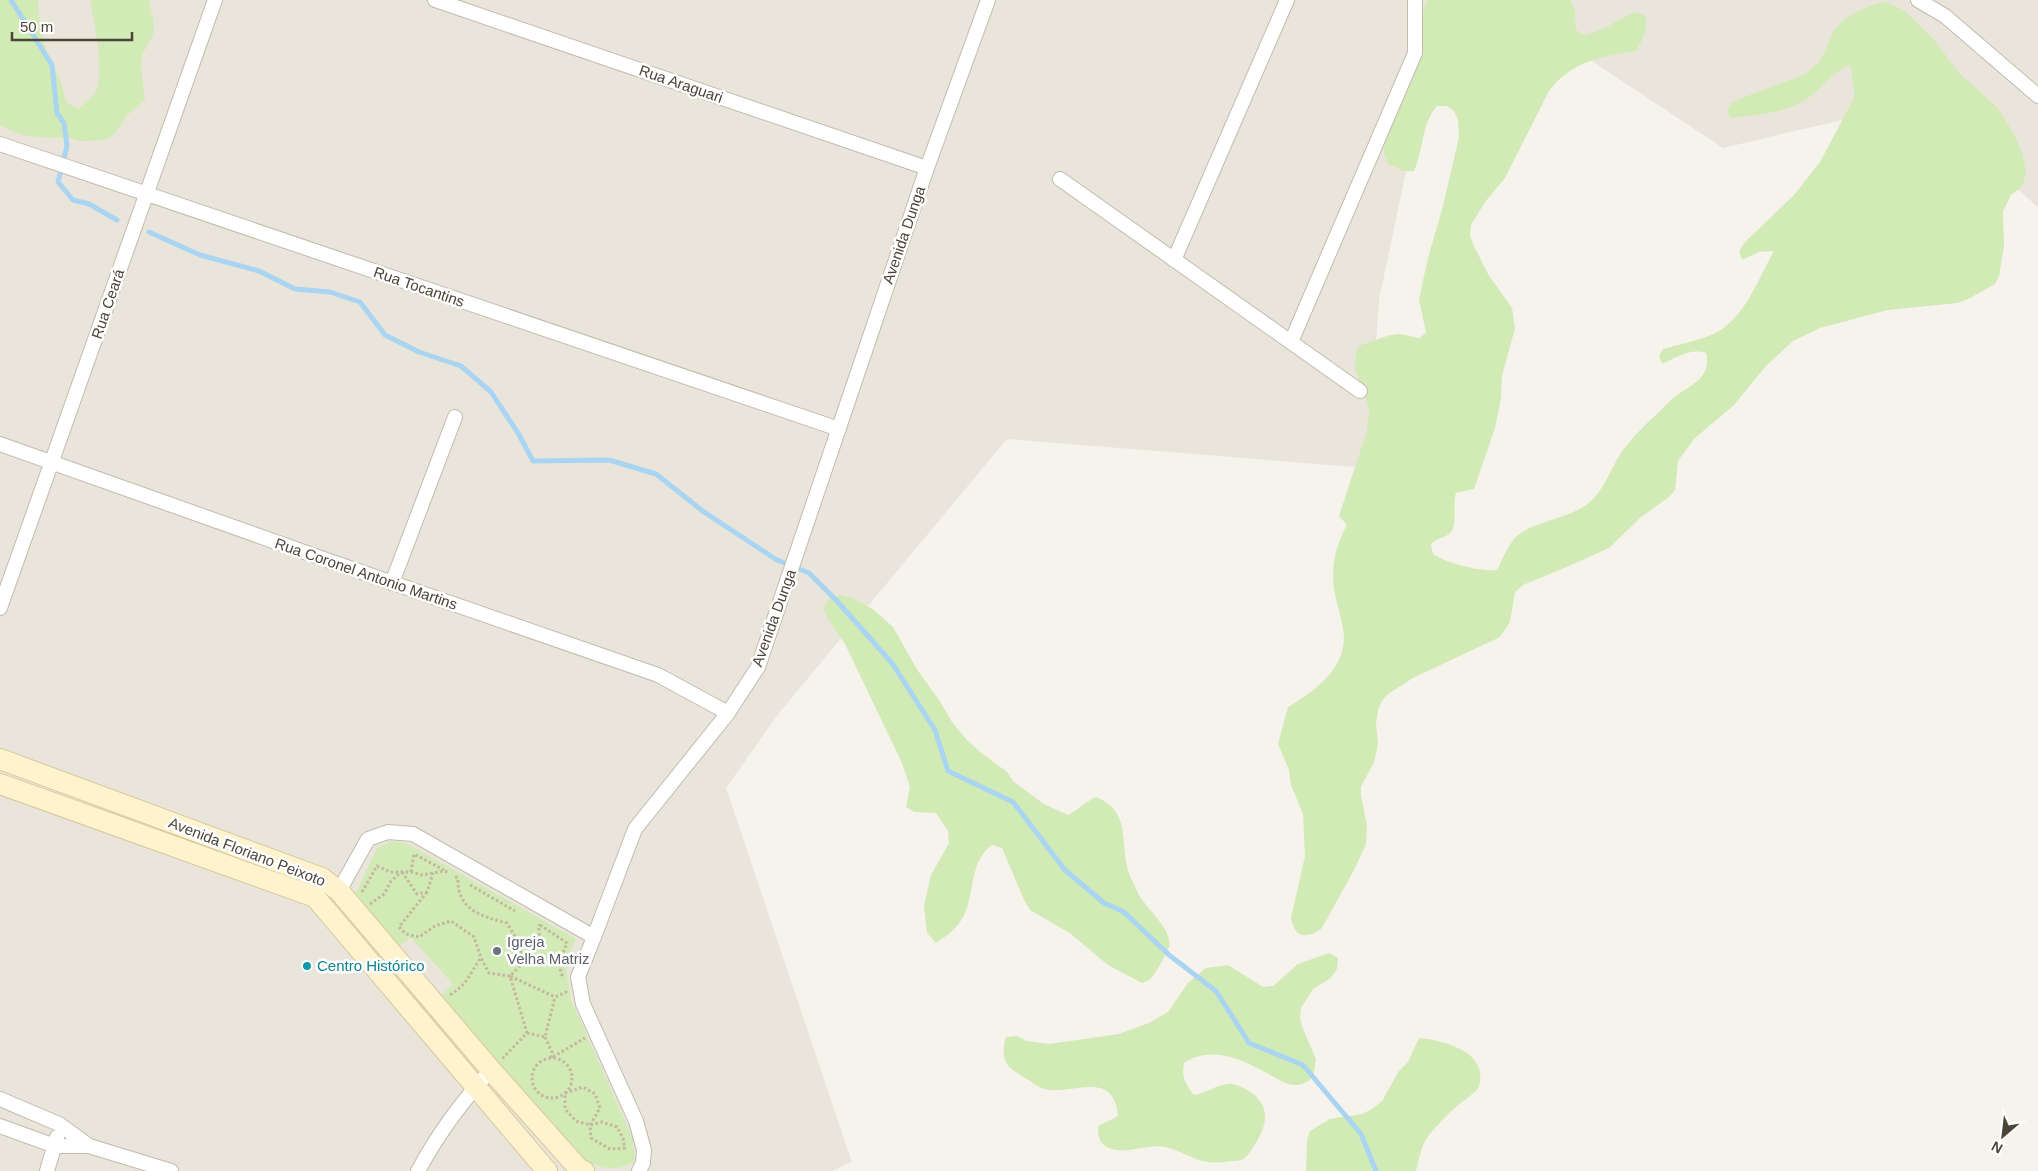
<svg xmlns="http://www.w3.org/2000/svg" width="2038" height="1171" font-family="Helvetica,sans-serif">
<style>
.residential{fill:#eae5da}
.green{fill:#d2eab5}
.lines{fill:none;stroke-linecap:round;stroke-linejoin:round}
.stream{stroke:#a9d4f2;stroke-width:5}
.street-casing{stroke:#c2bbae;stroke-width:16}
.secondary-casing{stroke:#d6c79b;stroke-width:22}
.path{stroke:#c4b79f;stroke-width:3;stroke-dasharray:2.5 2.5;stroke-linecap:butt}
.street{stroke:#fff;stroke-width:14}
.secondary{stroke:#fff3cd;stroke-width:20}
.worship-dot{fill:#6b7280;stroke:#fff;stroke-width:2}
.culture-dot{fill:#0f9aa8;stroke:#fff;stroke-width:2}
.labels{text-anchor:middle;stroke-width:5;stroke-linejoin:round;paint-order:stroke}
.street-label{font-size:15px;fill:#4b4439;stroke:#fff}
.worship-label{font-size:15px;fill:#5b616d;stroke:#fff;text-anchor:start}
.culture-label{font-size:15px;fill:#0d838f;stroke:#fff;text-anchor:start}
</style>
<rect width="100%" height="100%" fill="#f6f3ec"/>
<g class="residential">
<polygon points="0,0 1442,0 1379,300 1367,468 1007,439 779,713 726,788 852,1162 832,1171 0,1171"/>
<polygon points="1500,0 2038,0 2038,207 1915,103 1723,148"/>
</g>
<g class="green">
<path d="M0,0H38L40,27L47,52L60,79L67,103L78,109C83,104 91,99 95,93C106,76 94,20 90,0H149L154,24L153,35L142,55L141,67L145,100L127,115L114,134L105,140L80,141L70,138L36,137L22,135L0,126Z"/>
<path d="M1427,0H1570L1575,9L1576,30L1584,35C1604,32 1619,17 1638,12L1646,17C1647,32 1643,39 1636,51C1601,56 1572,61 1549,91L1505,178L1485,202L1471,225L1470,235L1473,244L1488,274L1512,308L1515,328L1502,376L1501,398L1495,428L1474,489L1456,493C1452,504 1458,522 1451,532C1446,538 1438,537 1431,544L1433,554C1447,563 1480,572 1497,570C1502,560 1508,545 1516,537C1532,521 1572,519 1591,501C1605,488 1611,468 1621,453C1634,434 1652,419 1668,403C1684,386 1713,382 1706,353C1690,348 1677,357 1662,364L1659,356L1663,349C1681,344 1703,340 1719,331C1746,315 1759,277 1774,251L1759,252L1742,260L1739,251L1745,242L1794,195L1820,162L1855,96L1850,65C1837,68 1821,89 1808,98C1785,114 1759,114 1731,118L1727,109L1732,102L1805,74L1820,61L1835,29L1842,22L1858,11L1875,4L1885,2L1904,10L1935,41L1959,73L1997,107L2014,134L2022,152L2026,172L2024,181L2020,188L2011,195L2003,211L2004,246L1999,276L1995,284L1970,298L1958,303L1888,310L1820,328L1793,341L1765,367L1734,405L1694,439L1678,461L1675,490L1669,497L1640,518L1609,548L1562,569L1523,585L1515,592L1510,622L1500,637L1413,678L1388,694L1382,701L1378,710L1376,723L1378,744L1374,762L1361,787V796L1367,825L1366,844L1354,870L1322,928C1307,939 1295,939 1291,918L1305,856L1303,814L1291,785L1289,770L1278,744L1288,707C1312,693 1343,671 1344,639C1344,624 1338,610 1335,594C1330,570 1335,546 1347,525L1339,516L1367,431L1369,411L1365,394L1355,369L1356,351L1361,345L1390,335L1400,334L1419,338L1426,333L1419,299L1428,258L1443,206L1459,137L1458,120L1454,111L1447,106H1437C1421,124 1424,149 1414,171H1404L1388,164L1384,153L1383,134L1419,58L1422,16Z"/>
<path d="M841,595L852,598L874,610L893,627L918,671L939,700L952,722L966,739L979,751L1007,772L1014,782L1044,804L1068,815C1078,810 1085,802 1096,797C1131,811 1120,841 1128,870C1130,877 1134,884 1137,891C1144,908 1173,928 1169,947C1167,953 1156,973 1152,977C1150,980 1145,982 1142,983L1108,965L1071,934L1030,910L1024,900L1002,848L992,845C970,861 975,889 965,913C959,927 948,935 936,943L927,933L924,906L931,875L949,843L948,831L936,813L915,812L906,807L910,787L902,763L845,644L827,617L823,607L830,598Z"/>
<path d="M392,841L408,844L576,939L565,961L571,1000L633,1139L635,1162C614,1171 607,1170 585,1161L440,997L453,984L411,938L399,946L354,897L377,848Z"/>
<path d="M1329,953L1338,958L1337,969L1331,978L1313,989L1301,1008L1300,1019L1303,1029L1316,1059L1314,1072L1309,1081C1305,1082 1301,1085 1298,1085C1288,1086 1280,1080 1272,1076C1245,1061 1214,1044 1184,1063C1181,1077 1186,1084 1194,1095C1208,1093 1220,1082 1233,1084C1238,1085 1243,1088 1247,1090C1269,1102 1269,1121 1257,1141C1253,1148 1249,1155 1243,1159C1240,1161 1235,1161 1231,1161C1199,1167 1192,1154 1165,1147C1149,1143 1120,1157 1105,1146C1098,1141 1098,1133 1098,1126L1118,1116C1113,1068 1074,1096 1044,1089C1038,1087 1032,1082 1027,1079C1007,1068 999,1061 1006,1037L1017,1036L1027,1041L1049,1044L1119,1034L1149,1023L1168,1012L1188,983L1206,968L1228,965L1263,987L1273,986L1298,964Z"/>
<path d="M1419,1038C1439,1040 1477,1048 1480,1073C1481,1079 1480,1086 1476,1091C1471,1096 1464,1100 1458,1105C1448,1114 1437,1125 1429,1135C1421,1145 1419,1159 1416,1171H1306L1307,1141L1310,1131L1330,1119L1362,1114L1372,1109L1382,1101L1399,1071L1408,1062Z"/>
</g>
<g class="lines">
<g class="stream">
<polyline points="11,0 52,65 57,113 64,123 67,146 58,182 73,200 89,204 117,220"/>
<polyline points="149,232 200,255 259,271 295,289 330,292 360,302 385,335 419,352 461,366 491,392 518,433 533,461 609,460 656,474 704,512 777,560 809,573 836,600 892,663 935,730 948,771 1013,802 1065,870 1104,903 1124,912 1169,955 1216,991 1249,1043 1303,1065 1361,1134 1376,1171"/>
</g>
<defs>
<g id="street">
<polyline points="435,0 927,168"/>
<polyline points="1918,0 1945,16 2038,96"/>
<polyline points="0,144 839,429"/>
<polyline points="1060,179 1360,391"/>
<polyline points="1174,260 1287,0"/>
<polyline points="1291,342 1415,53 1415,0"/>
<polyline points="0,444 321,558 658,675 728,713"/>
<polyline points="392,583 455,417"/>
<polyline points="0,608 215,0"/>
<polyline points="339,891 368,839 388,832 413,834 594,937 635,829 728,713 758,667 927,168 988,0"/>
<polyline points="594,937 578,977 583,1004 636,1121 644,1150 643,1163 639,1171"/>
<polyline points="0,1099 59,1124 89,1146 171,1171"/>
<polyline points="0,1126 55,1146 89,1146"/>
<polyline points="47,1171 57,1137"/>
<path d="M418,1171C438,1134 462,1101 491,1070"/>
</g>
<g id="secondary">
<polyline points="0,759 322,878 339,891 491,1070 579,1169 584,1171"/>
<polyline points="0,784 315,897 547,1171"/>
</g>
</defs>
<use href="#street" class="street-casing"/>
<use href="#secondary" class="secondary-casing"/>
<g class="path">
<polyline points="402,872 417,894 427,892 433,873"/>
<polyline points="411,872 414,854 444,870"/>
<path d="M455,877L458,878C457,910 481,916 507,923L521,946L530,948L539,941V924"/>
<polyline points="470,885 515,911"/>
<polyline points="362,892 377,866 390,872 411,872 422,875 444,871 448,872"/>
<polyline points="427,892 399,927 406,934 419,937 435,926 451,921 474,937 481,958 489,973 510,976 527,1033 502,1059"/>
<polyline points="370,904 384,894 391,881 401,872"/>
<polyline points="540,925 567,943 559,964 563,979"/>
<polyline points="521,946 521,965 510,976 555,997 566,992 566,990"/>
<path d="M450,995C470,982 468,975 481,958"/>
<polyline points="527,1033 545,1037 555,997"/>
<polyline points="545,1037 552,1052 551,1058 585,1038"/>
<circle cx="552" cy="1078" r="20"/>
<polyline points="590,1125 600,1108 595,1094 583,1087 565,1093 565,1109 576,1121 590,1125 602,1122 617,1127 623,1138 625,1148 610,1149 591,1138 590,1125"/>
</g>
<use href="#street" class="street"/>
<use href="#secondary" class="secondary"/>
</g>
<circle class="worship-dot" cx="497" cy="951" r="5"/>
<circle class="culture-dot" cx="307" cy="966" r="5"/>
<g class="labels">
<g class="street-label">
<text transform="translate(681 84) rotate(19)" y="5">Rua Araguari</text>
<text transform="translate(904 235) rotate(-71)" y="5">Avenida Dunga</text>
<text transform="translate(419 287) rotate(19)" y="5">Rua Tocantins</text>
<text transform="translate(108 304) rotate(-71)" y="5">Rua Ceará</text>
<text transform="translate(366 574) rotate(19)" y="5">Rua Coronel Antonio Martins</text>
<text transform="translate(774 618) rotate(-70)" y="5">Avenida Dunga</text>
<text transform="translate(247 852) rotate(21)" y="5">Avenida Floriano Peixoto</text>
</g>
<g class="worship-label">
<text x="507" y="947">Igreja<tspan x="507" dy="17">Velha Matriz</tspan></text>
</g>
<g class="culture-label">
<text x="317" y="971">Centro Histórico</text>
</g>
</g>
<g transform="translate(2003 1136) rotate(208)" stroke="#ffffff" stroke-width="4" paint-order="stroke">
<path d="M0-4L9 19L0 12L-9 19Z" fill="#4b4439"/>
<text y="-8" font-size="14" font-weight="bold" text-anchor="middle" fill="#4b4439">N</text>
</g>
<path d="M12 32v8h120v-8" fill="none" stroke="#4b4439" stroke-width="2.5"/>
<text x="20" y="32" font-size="15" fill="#4b4439" stroke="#ffffff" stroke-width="4" paint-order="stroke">50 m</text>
</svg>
